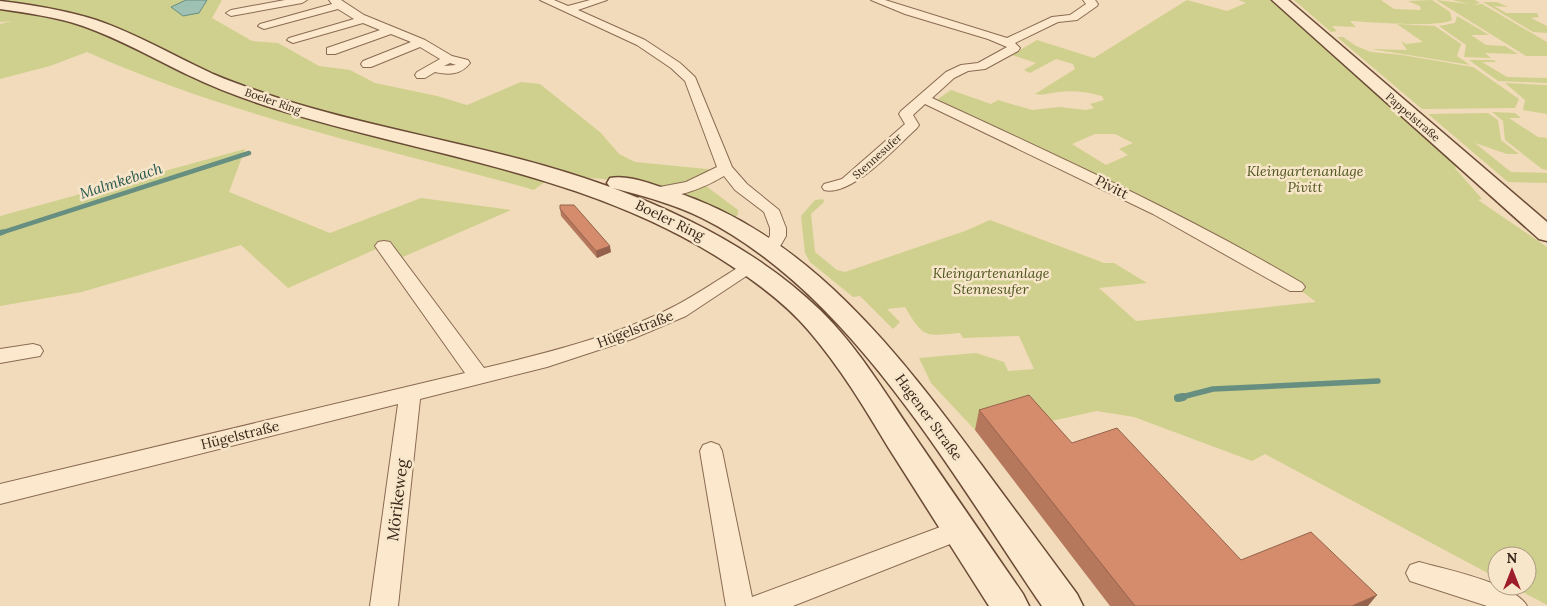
<svg xmlns="http://www.w3.org/2000/svg" width="1547" height="606" font-family="Lora,serif">
<style>
.green{fill:#cfd08d;fill-rule:evenodd}
.water{fill:#9fc1b4;stroke:#668f81}
.lines{fill:none;stroke-linecap:round;stroke-linejoin:round}
.stream-far2{stroke:#668f81;stroke-width:4.5}
.stream-far1{stroke:#668f81;stroke-width:5.5}
.stream{stroke:#668f81;stroke-width:8}
.street-casing{stroke:#8a6a53;stroke-width:2}
.secondary-casing{stroke:#6b4b36;stroke-width:3}
.street{fill:#fce9cd;fill-rule:evenodd}
.secondary{fill:#fce9cd;fill-rule:evenodd}
.wall{fill:#b6785d}
.shaded-wall{fill:#94624c}
.building{fill:#d48c6c;stroke:#94624c}
.labels{text-anchor:middle;stroke-width:5;stroke-linejoin:round;paint-order:stroke}
.far-street-label{font-size:11px;fill:#372519;stroke:#f8e6ca}
.park-label{font-size:14px;font-style:italic;fill:#4d551e;stroke:#f8e6ca}
.street-label{font-size:14px;fill:#372519;stroke:#f8e6ca}
.water-label{font-size:15px;font-style:italic;fill:#275850;stroke:#f8e6ca}
.near-street-label{font-size:16px;fill:#372519;stroke:#f8e6ca}
</style>
<rect width="100%" height="100%" fill="#f2dbba"/>
<g class="green">
<path d="M0,0H222L212,18L252,41L278,43L319,66L350,70L375,83L437,96L467,105L521,82L540,84L601,133L619,154L635,162L717,170L708,180L655,192L603,179L554,175L534,190C384,148 230,116 87,52L50,66L0,79V24L12,21L0,22Z"/>
<path d="M1187,0L1227,11L1246,3L1239,0H1272L1457,165L1455,168L1482,199L1478,200L1547,247V605L1511,586H1527V556H1497V578L1265,454L1252,461L1134,417L1097,411L1033,425L975,430L931,383L919,358L976,353L1004,362L1008,371L1034,369L1019,336L963,338L960,333C925,336 924,339 905,307L887,309L900,322L893,329L860,296L853,297L810,262L805,253L801,216L815,200L823,199L824,202L811,214L815,252L837,270L845,272L965,231L990,220L1104,263H1114L1147,283L1099,288L1136,321L1316,302L1296,287L935,101L951,90L991,104L998,100L1032,110L1059,107L1086,110L1094,108L1090,104L1104,100L1102,96C1087,92 1073,90 1058,92C1049,93 1044,96 1035,94L1075,69L1073,64L1056,59L1030,73L1024,70L1036,63L1012,55L1037,40L1094,58ZM1095,134H1115L1133,143L1119,149L1128,155L1106,165L1072,144Z"/>
<path d="M1294,0H1381L1394,9L1421,10L1420,6L1408,1L1432,0L1450,12L1452,20C1439,28 1369,22 1350,21L1356,27L1332,26L1337,31L1331,32Z"/>
<polygon points="1436,0 1469,4 1452,0 1475,0 1480,3 1473,5 1482,4 1547,42 1547,56 1526,56"/>
<polygon points="1483,2 1497,2 1508,7 1494,6 1506,13 1537,13 1539,17 1531,18 1547,26 1547,33 1533,32"/>
<polygon points="1457,16 1489,35 1471,35 1486,45 1505,46 1518,54 1485,53 1491,58 1464,57 1466,45 1439,26 1455,23"/>
<polygon points="1397,24 1435,26 1461,44 1457,56 1470,65 1371,49 1407,50 1401,41 1406,44 1423,42"/>
<polygon points="1337,37 1343,37 1356,46 1371,52 1402,55 1473,67 1519,99 1515,108 1422,109"/>
<polygon points="1469,60 1494,60 1496,62 1482,62 1507,77 1547,78 1547,83 1498,81"/>
<polygon points="1505,83 1547,85 1547,114 1523,110 1525,100"/>
<polygon points="1492,112 1515,113 1521,118 1509,118 1538,137 1547,138 1547,170 1542,169 1505,140 1503,121"/>
<polygon points="1488,113 1498,120 1501,140 1519,154 1507,154 1475,143 1511,172 1547,173 1547,183 1508,182 1428,114"/>
<polygon points="245,149 229,192 330,233 421,198 511,210 396,260 383,246 288,288 241,245 82,292 0,306 0,216"/>
<polygon points="706,186 738,210 738,215 733,218 682,195"/>
</g>
<polygon class="water" points="186,0 207,0 199,13 183,16 171,7"/>
<g class="lines">
<polyline class="stream-far2" points="0,233 249,153"/>
<g class="stream-far1">
<polyline points="0,233 3,232"/>
<polyline points="1178,398 1213,389 1378,381"/>
</g>
<polyline class="stream" points="1178,398 1183,397"/>
<defs>
<g id="street">
<polygon points="285,0 307,0 302,3 231,16 226,13 231,10"/>
<path d="M329,0H341L364,15L425,40L452,56L468,60L470,63C461,75 449,75 435,72L425,78H417L415,75L417,72L440,59L420,47L371,67H363L361,64L363,61L411,42L391,34L335,54H327V48L380,30L363,23L293,43L287,40L289,38L354,19L338,9L264,29L258,26L260,24L332,4ZM450,63L456,65L444,66Z"/>
<path d="M540,0H554L568,6L590,0H607L578,10L645,40L680,63L695,77L732,167L747,184L779,210L786,228V236L775,255H763L760,251L770,236V228L764,212L735,190L724,176C704,188 673,201 649,195L647,192L649,189L686,182L717,167L685,81L671,68L637,45Z"/>
<path d="M871,0H885L1007,38L1052,17L1070,15L1086,4L1083,0H1095L1098,4L1097,6L1077,20L1058,22L1015,43L1020,48L1018,51L985,69L968,71L954,78L932,98C1058,156 1183,213 1302,283L1305,287L1302,291H1290L1153,214L925,104L913,115L919,125L917,128C897,146 852,197 824,190L822,187L824,184L842,179L905,124L899,114L901,111L946,72L961,65L978,63L1007,47L988,39L905,14Z"/>
<path d="M384,241L390,242L484,368C543,354 619,335 673,307C698,294 721,278 745,263H757L760,267L686,316L632,339L547,367L420,399L398,606H370L398,404L0,504V484L465,373L375,246L378,242Z"/>
<polygon points="33,344 40,346 43,351 40,356 0,363 0,349"/>
<polygon points="711,442 719,445 722,451 752,597 959,520 968,523 971,530 968,537 793,606 726,606 700,451 703,445"/>
<path d="M1419,562C1445,569 1516,584 1527,606H1487L1410,581L1406,573L1410,565Z"/>
</g>
<g id="secondary">
<polygon points="1272,0 1288,0 1547,222 1547,241 1539,239"/>
<path d="M0,1C33,5 65,10 96,20C137,34 174,56 213,74C236,84 261,92 284,100C392,134 505,148 610,187L607,183L610,178C628,174 655,185 672,191C809,234 901,356 983,467C1014,509 1046,552 1077,594L1083,606H1042C951,473 850,292 702,218C674,204 643,196 613,188C688,216 762,254 820,310C856,345 882,388 909,428C947,484 985,539 1023,594L1029,606H989C955,553 922,500 888,447C864,407 840,367 809,331C787,305 759,284 730,265C592,173 428,157 273,108C244,99 215,88 188,75C153,58 120,39 83,26C56,17 28,13 0,9Z"/>
</g>
</defs>
<use href="#street" class="street-casing"/>
<use href="#secondary" class="secondary-casing"/>
<use href="#street" class="street"/>
<use href="#secondary" class="secondary"/>
</g>
<g class="wall">
<polygon points="560,209 611,252 597,258 561,216"/>
<polygon points="979,410 1072,443 1241,560 1368,606 1110,606 975,430"/>
</g>
<g class="shaded-wall">
<polygon points="610,246 611,252 597,258 596,251"/>
<polygon points="1377,595 1368,606 1352,606"/>
</g>
<g class="building">
<polygon points="560,205 574,205 610,246 596,251 560,209"/>
<polygon points="1029,395 1072,443 1117,428 1241,560 1311,532 1377,595 1352,606 1135,606 979,410"/>
</g>
<g class="labels">
<g class="far-street-label">
<text transform="translate(273 101) rotate(19)" y="4">Boeler Ring</text>
<text transform="translate(1413 117) rotate(41)" y="4">Pappelstraße</text>
<text transform="translate(877 156) rotate(-42)" y="4">Stennesufer</text>
</g>
<g class="park-label">
<text x="1305" y="176">Kleingartenanlage<tspan x="1305" dy="16">Pivitt</tspan></text>
<text x="991" y="278">Kleingartenanlage<tspan x="991" dy="16">Stennesufer</tspan></text>
</g>
<g class="street-label">
<text transform="translate(1112 187) rotate(27)" y="5">Pivitt</text>
<text transform="translate(670 220) rotate(26)" y="5">Boeler Ring</text>
<text transform="translate(635 329) rotate(-21)" y="5">Hügelstraße</text>
<text transform="translate(929 417) rotate(54)" y="5">Hagener Straße</text>
<text transform="translate(240 435) rotate(-14)" y="5">Hügelstraße</text>
</g>
<g class="water-label">
<text transform="translate(121 181) rotate(-18)" y="5">Malmkebach</text>
</g>
<g class="near-street-label">
<text transform="translate(397 500) rotate(-83)" y="6">Mörikeweg</text>
</g>
</g>
<g transform="translate(1512 571)"><circle r="24" fill="#f8e6ca" stroke="#ab9983"/>
<path d="M0-4L9 19L0 12L-9 19Z" fill="#9e1d2b"/>
<text y="-8" font-size="14" font-weight="bold" text-anchor="middle" fill="#372519">N</text>
</g>
</svg>
